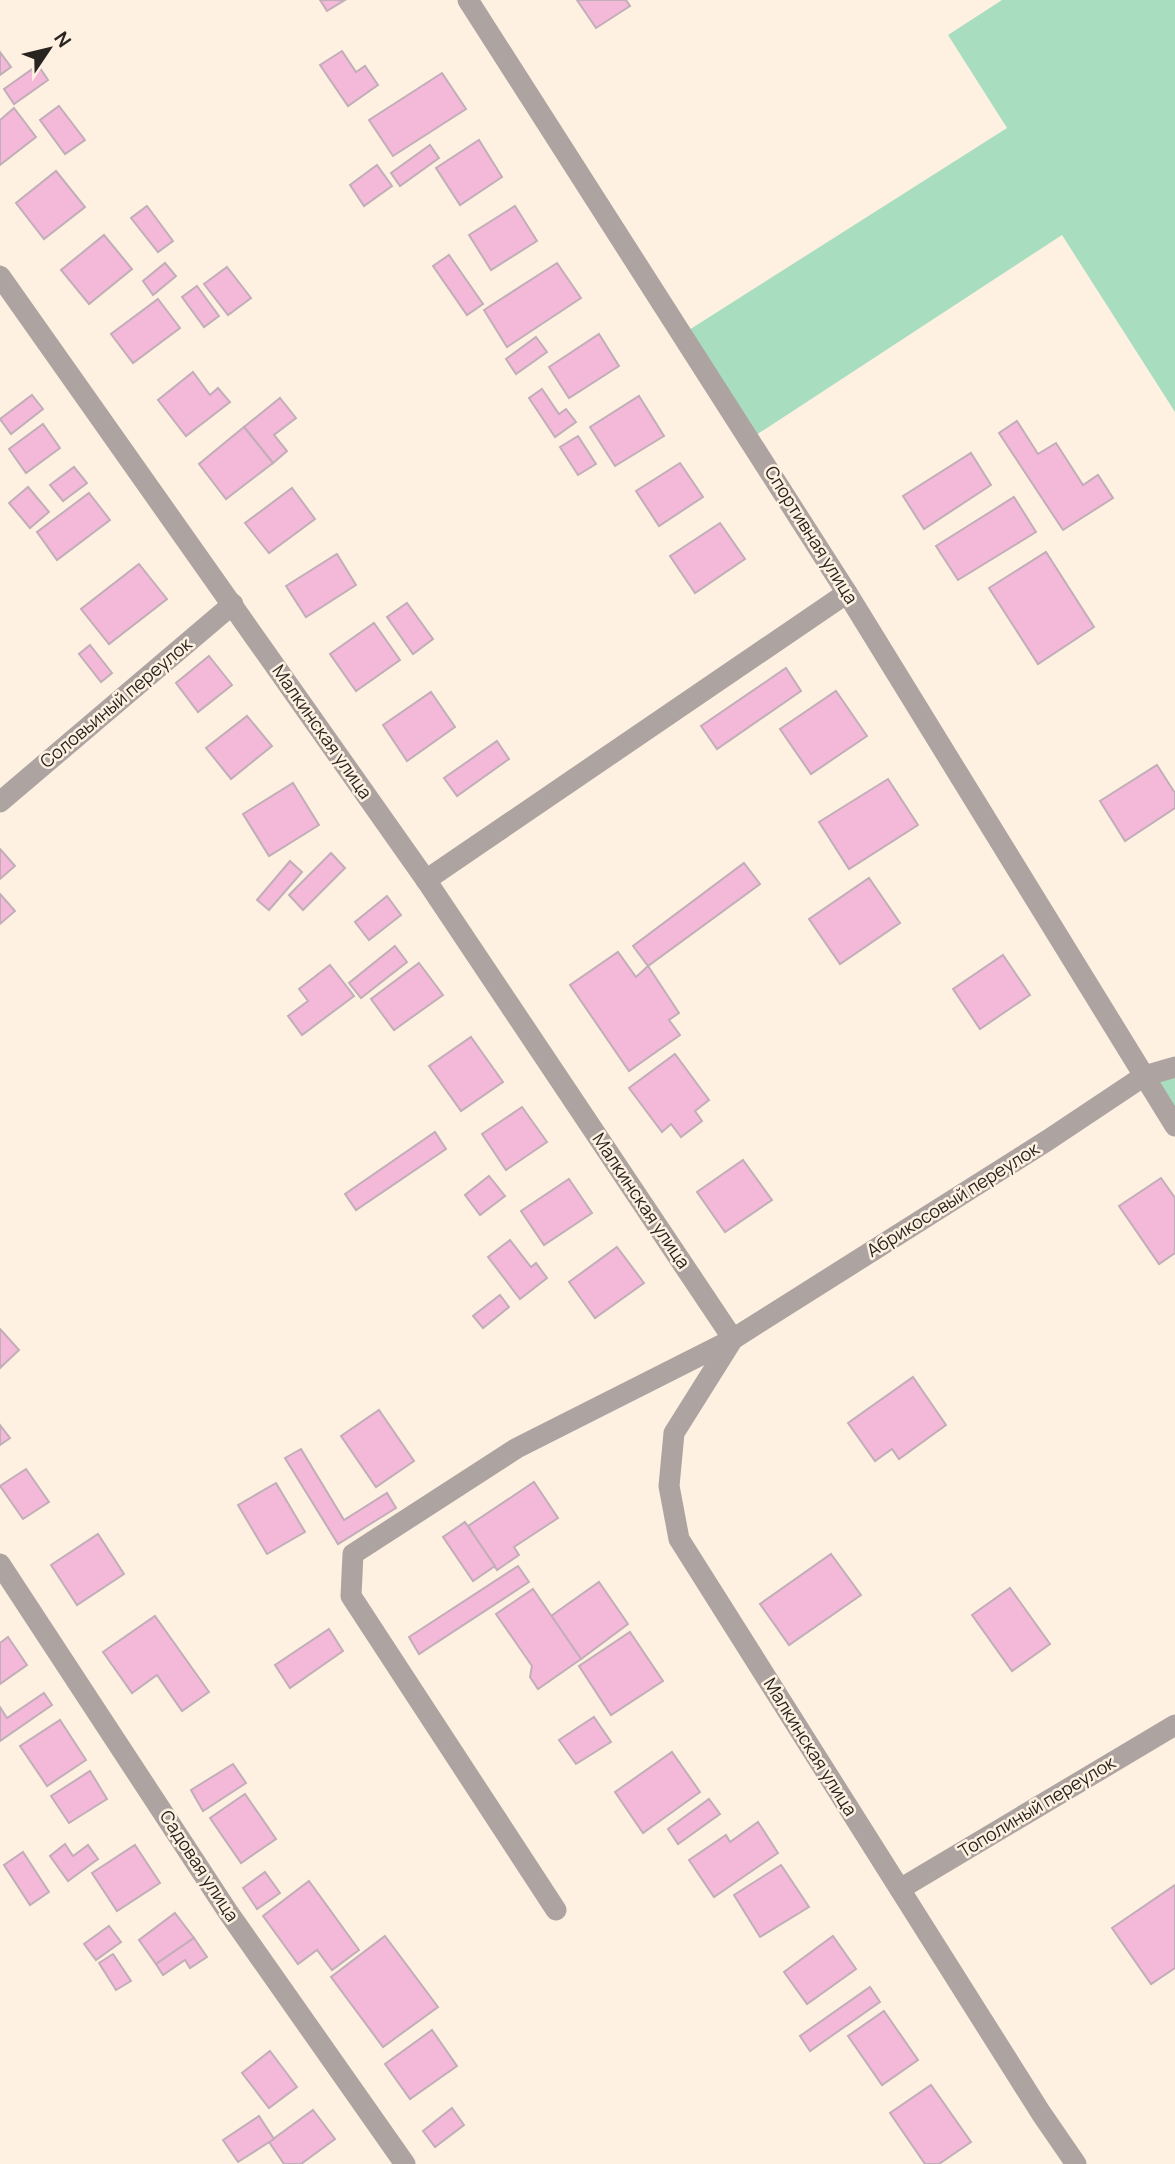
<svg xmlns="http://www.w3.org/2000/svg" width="1175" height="2164" font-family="Manrope,sans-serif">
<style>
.green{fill:#a9ddc0}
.building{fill:#f4b9d9;stroke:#c1aeb8;stroke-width:2}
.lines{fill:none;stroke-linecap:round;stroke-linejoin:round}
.minor{stroke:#ada4a1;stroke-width:21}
.labels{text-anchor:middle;stroke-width:5;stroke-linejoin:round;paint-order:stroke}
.street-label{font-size:18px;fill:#29241f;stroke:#fef1e1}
</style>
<rect width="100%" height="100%" fill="#fef1e1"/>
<g class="green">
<polygon points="1002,0 1175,0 1175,412 1062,235 750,439 681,335 1007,128 948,35"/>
<polygon points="1175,1067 1175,1126 1144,1077"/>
</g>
<g class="building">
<polygon points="320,0 345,0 327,11"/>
<polygon points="577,0 626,0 630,6 596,28"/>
<polygon points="342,51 356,72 365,66 378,85 348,106 320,65"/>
<polygon points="0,52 11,67 0,75"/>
<polygon points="38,65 48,80 14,104 4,89"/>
<polygon points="442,73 466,109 393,156 369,120"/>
<polygon points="59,106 85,140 65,154 40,120"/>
<polygon points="14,108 36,137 0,165 0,120"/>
<polygon points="479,140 502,177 460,205 436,168"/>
<polygon points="430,145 439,158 400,186 391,173"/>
<polygon points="377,165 392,186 364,206 350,185"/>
<polygon points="56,171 85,207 44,239 16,203"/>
<polygon points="147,206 173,241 158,252 131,218"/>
<polygon points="515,206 537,241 491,270 469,235"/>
<polygon points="104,235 132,269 89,304 61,270"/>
<polygon points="449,255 483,304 467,315 433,266"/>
<polygon points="165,263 176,276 153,295 143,281"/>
<polygon points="557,263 581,298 507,347 484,310"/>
<polygon points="227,267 251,298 228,315 204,284"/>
<polygon points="197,286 219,316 204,327 182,297"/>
<polygon points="158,299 180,328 133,363 111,334"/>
<polygon points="599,334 619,366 569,398 549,367"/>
<polygon points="536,337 547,352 516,374 506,359"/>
<polygon points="193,372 210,395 218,388 230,402 186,436 158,400"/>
<polygon points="542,389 559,414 566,409 576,422 555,437 529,398"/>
<polygon points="32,395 43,409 11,434 0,419"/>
<polygon points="639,396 664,436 615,466 590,427"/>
<polygon points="280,398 296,418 274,435 287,451 273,463 244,427"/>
<polygon points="1017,421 1038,454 1056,443 1083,485 1098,475 1113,498 1063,530 999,433"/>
<polygon points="43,424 60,448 26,473 9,449"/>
<polygon points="244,427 273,463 226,499 199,464"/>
<polygon points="578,436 596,464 578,475 560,447"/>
<polygon points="971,453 991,485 924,529 903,496"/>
<polygon points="680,463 703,497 659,526 636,491"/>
<polygon points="74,467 87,483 63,501 50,485"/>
<polygon points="28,487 49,512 30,528 9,503"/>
<polygon points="292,488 315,519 269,553 245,523"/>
<polygon points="89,493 110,520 57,560 37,532"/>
<polygon points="1014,497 1036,532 958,580 936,546"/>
<polygon points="720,523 745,559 695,593 670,556"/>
<polygon points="1046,552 1094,627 1038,664 989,588"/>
<polygon points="337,554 356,585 306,617 286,586"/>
<polygon points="139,564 167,599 109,644 81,609"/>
<polygon points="407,603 433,639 413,654 387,617"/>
<polygon points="374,623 400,660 356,691 330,654"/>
<polygon points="90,645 112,673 101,682 79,654"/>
<polygon points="209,656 232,685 198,712 176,683"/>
<polygon points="786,668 801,691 717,749 701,726"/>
<polygon points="836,691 867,736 811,774 780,729"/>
<polygon points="431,692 455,727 407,761 383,725"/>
<polygon points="247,716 272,746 231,779 206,748"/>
<polygon points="497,741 509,759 457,796 444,778"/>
<polygon points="1157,765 1175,793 1175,808 1125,841 1100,801"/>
<polygon points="888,779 918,825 849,869 819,822"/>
<polygon points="293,783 319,825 269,856 243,814"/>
<polygon points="0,849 15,866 0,879"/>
<polygon points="331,853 345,868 303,910 289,895"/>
<polygon points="290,861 302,872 269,910 257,900"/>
<polygon points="744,863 760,884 648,966 633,946"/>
<polygon points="869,878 900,923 840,964 809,919"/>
<polygon points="0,894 15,911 0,924"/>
<polygon points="387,896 401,915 369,940 355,922"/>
<polygon points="395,946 407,962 361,998 349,983"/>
<polygon points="618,952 636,977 648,966 679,1013 669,1020 680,1035 629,1071 570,985"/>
<polygon points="1003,955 1030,995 980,1029 953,989"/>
<polygon points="419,963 443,995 394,1030 371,999"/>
<polygon points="330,965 354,996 302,1035 288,1016 308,1001 299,989"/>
<polygon points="471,1037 503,1082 461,1111 429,1066"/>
<polygon points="675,1054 709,1100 695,1111 702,1121 681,1137 671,1124 662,1132 629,1088"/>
<polygon points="522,1107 547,1142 506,1170 482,1134"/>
<polygon points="435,1132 446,1149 356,1210 345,1194"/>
<polygon points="743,1160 772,1200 725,1232 697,1192"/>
<polygon points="489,1176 505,1196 480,1215 465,1195"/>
<polygon points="1161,1178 1175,1198 1175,1253 1159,1264 1119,1206"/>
<polygon points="569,1179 592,1213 544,1245 521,1211"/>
<polygon points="510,1240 531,1267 536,1263 547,1278 520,1299 488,1257"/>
<polygon points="617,1247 644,1283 595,1318 569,1282"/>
<polygon points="500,1295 509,1307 483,1328 473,1316"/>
<polygon points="0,1329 19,1350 0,1368"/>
<polygon points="913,1377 946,1425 899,1459 892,1449 875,1461 848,1423"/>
<polygon points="379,1410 414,1461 376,1487 341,1436"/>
<polygon points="0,1425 10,1438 0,1445"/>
<polygon points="301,1449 344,1520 387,1493 396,1508 338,1544 285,1458"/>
<polygon points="26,1469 49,1502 23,1519 0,1486"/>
<polygon points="534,1482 558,1518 514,1547 519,1555 497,1570 468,1526"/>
<polygon points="276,1483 305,1532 267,1554 238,1505"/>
<polygon points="465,1522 495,1566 473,1581 443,1537"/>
<polygon points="98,1534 124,1574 77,1605 51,1565"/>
<polygon points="831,1554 861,1595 789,1645 760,1604"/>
<polygon points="518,1566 529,1582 419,1654 409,1637"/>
<polygon points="599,1582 628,1624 581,1659 551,1616"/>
<polygon points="1010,1588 1050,1644 1012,1671 972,1615"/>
<polygon points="533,1589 581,1659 538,1689 530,1677 532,1666 496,1614"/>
<polygon points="155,1616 209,1692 182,1711 157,1675 132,1693 103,1652"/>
<polygon points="329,1629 343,1651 290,1688 275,1665"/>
<polygon points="630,1632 663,1681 611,1715 579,1666"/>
<polygon points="8,1637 27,1665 0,1684 0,1643"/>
<polygon points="44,1693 52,1705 0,1741 0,1707 7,1718"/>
<polygon points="594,1717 611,1742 576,1764 559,1740"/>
<polygon points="60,1720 86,1760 47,1786 20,1746"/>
<polygon points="672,1752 700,1792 643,1833 615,1792"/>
<polygon points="233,1764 246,1783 203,1811 191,1790"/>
<polygon points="90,1771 107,1799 69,1823 51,1796"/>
<polygon points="245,1794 276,1839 241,1863 210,1818"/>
<polygon points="709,1799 720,1814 678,1844 668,1829"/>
<polygon points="758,1822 778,1853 714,1897 689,1860 726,1835 730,1842"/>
<polygon points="65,1844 73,1856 88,1845 98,1859 68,1881 50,1856"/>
<polygon points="135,1845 160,1883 117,1911 92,1873"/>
<polygon points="23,1852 49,1892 30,1905 4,1865"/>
<polygon points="781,1865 809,1907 760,1937 734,1895"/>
<polygon points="265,1872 280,1893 257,1909 243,1888"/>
<polygon points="309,1881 359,1950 332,1970 317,1950 298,1964 263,1916"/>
<polygon points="1175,1885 1175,1968 1151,1984 1112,1928"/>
<polygon points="175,1913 194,1938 156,1964 139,1940"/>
<polygon points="109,1926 121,1942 96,1960 84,1944"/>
<polygon points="385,1936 438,2007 383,2047 331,1977"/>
<polygon points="833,1936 856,1969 807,2004 784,1972"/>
<polygon points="194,1938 207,1957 190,1968 185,1960 163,1975 156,1964"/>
<polygon points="113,1954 131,1981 116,1990 99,1963"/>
<polygon points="870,1987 880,2002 810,2051 800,2036"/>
<polygon points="884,2011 918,2060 882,2085 848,2036"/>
<polygon points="432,2030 457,2066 410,2099 385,2064"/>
<polygon points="270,2051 297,2087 269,2108 242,2073"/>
<polygon points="931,2085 971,2142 939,2164 925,2164 890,2113"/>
<polygon points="452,2108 464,2125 435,2147 423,2131"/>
<polygon points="313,2110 335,2139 301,2164 284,2164 269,2142"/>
<polygon points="259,2116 274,2139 238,2162 223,2140"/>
</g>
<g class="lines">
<g class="minor">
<polyline points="468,0 847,593 1175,1126"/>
<polyline points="0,276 426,880 733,1339 674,1433 669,1486 679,1539 1041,2113 1076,2164"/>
<polyline points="0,802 233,604"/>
<polyline points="426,880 847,593"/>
<polyline points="0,1564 228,1912 405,2164"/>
<polyline points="900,1889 1175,1725"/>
<polyline points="556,1910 351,1596 353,1554 517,1448 733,1339 1048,1140 1144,1076 1175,1067"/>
</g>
</g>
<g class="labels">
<g class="street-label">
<text transform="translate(811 535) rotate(58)" y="6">Спортивная улица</text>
<text transform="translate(116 703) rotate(-40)" y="6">Соловьиный переулок</text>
<text transform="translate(322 732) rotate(55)" y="6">Малкинская улица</text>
<text transform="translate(953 1200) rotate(-32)" y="6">Абрикосовый переулок</text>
<text transform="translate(641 1201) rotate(56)" y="6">Малкинская улица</text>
<text transform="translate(810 1747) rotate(58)" y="6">Малкинская улица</text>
<text transform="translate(1037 1807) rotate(-31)" y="6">Тополиный переулок</text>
<text transform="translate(199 1866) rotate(57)" y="6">Садовая улица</text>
</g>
</g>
<g transform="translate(49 49) rotate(55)" stroke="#fef1e1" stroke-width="5" paint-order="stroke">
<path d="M0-5L12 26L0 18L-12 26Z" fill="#29241f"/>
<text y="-10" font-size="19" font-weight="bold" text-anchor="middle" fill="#29241f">N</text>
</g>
</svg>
